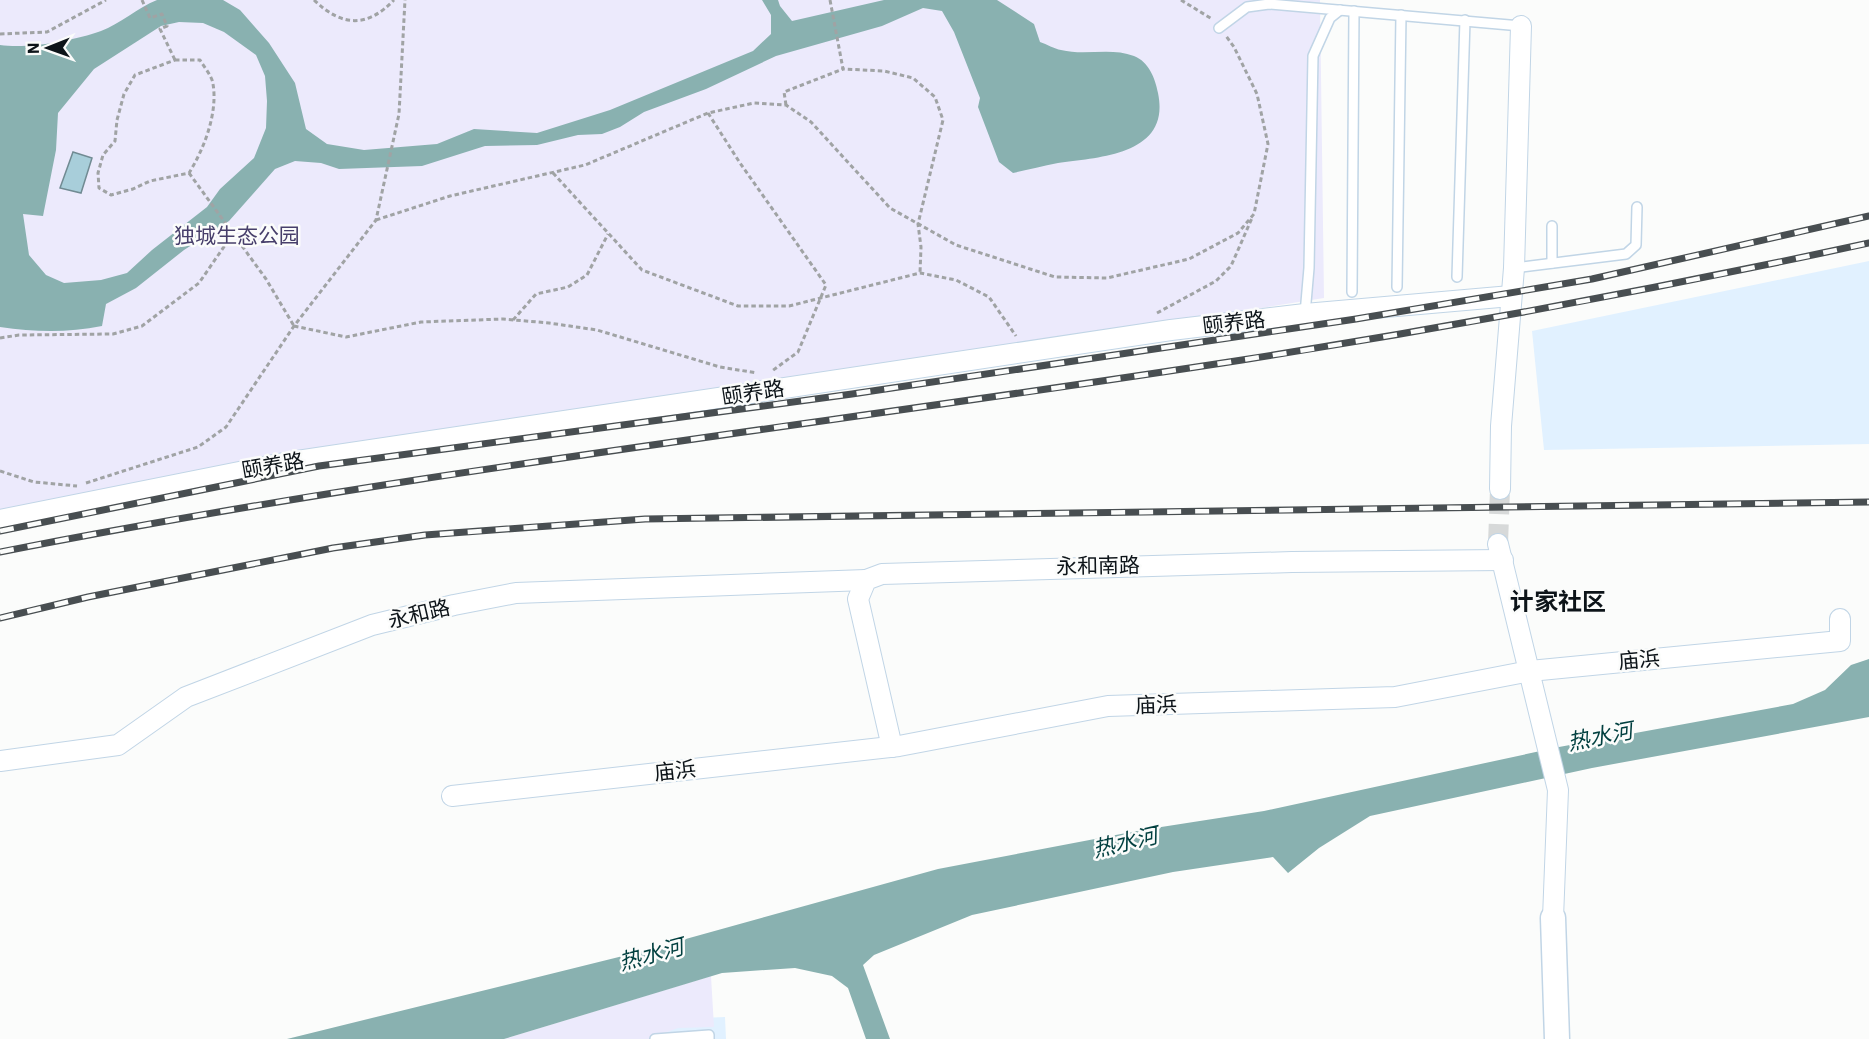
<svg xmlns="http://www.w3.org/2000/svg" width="1869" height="1039" font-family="'IBM Plex Sans','Noto Sans SC',sans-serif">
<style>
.built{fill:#e1f1ff}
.green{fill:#eceafc}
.water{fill:#89b1b0;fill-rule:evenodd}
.building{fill:#a8ceda;stroke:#718b93;stroke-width:1.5}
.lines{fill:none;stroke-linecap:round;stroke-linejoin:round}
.minor-tunnel{stroke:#d7d9d9;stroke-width:20;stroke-dasharray:20 10;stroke-linecap:butt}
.service-casing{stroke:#c1d5e6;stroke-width:12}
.minor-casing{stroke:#c1d5e6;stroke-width:22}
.tertiary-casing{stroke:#c1d5e6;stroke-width:27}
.path{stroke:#a0a3a4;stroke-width:3;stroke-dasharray:4.5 3;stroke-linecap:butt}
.service{stroke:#fff;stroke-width:9}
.minor{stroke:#fff;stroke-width:20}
.tertiary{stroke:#fff;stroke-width:24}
.rail-casing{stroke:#484e51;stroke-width:7}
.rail{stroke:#fbfcfb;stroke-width:4.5;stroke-dasharray:14;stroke-linecap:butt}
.labels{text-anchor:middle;stroke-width:5;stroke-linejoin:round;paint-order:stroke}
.park-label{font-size:21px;fill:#473f6b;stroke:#fbfcfb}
.street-label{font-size:21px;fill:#0d1419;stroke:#fbfcfb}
.water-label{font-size:22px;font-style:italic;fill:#003f3f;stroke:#fbfcfb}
.quarter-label{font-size:24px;font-weight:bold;fill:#0d1419;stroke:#fbfcfb}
</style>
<rect width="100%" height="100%" fill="#fbfcfb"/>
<g class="built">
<polygon points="1869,261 1869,444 1544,450 1532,331"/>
<polygon points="725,1017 726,1039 598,1039 678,1019"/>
</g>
<g class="green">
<polygon points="0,0 1320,0 1324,298 585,415 0,518"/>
<polygon points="711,976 714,1027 678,1028 649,1039 504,1039"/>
</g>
<g class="water">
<path d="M157,0H223L240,10L269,43L295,83L306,129L327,144L364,150L437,144L474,129L537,133L610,110L753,51L771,34V15L762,0H778L780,6L792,21L884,0H997L1034,24L1040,42C1047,44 1054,49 1061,50C1085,56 1111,47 1134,56C1149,62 1155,78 1158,93C1171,155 1099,157 1058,163C1042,166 1027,170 1013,173L999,162L978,107L980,98L954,32L942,11L923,8L882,26L776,56L706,89L644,112L620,127L602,134L578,135L537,145L485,146L422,166L339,169L321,163L295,161L275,169L229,221L184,250L136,288L106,304L102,326C67,333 35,332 0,327V45C28,49 73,41 101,31C120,24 137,8 157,0ZM179,22L203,23L224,32L256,55L265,76L267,101L266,128L254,158L220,189L207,207L152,250L127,273L101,280L64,283L46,275L29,255L23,214L43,216L56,150L58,113L94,69L161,26Z"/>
<polygon points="1869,659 1869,717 1592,768 1370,816 1319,848 1288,873 1273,857 1173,872 972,915 874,955 863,965 890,1039 866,1039 848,988 832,976 795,968 722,973 504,1039 287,1039 639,952 938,869 1142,830 1264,811 1559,747 1793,704 1825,690 1851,665"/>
</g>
<polygon class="building" points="73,152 92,158 81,193 60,188"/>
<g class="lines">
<polyline class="minor-tunnel" points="1498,544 1500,489"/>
<defs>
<g id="service">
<polyline points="1219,28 1247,7 1269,4 1521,26"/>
<polyline points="1552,263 1552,226"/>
<polyline points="1514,268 1626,254 1636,245 1637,207"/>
<polyline points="1457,277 1465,20"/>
<polyline points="1397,287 1401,15"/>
<polyline points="1352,292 1354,11"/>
<polyline points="1305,314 1309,268 1313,56 1330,18 1340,10"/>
<polyline points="655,1039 709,1035 709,1039"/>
</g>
<g id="minor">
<polyline points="1500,489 1501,426 1514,268 1521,26"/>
<polyline points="0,520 284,463 1171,330 1305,314 1511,296"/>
<polyline points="1498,544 1558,790 1553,918"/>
<polyline points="892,747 858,599 866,580 882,574 1292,562 1503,560"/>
<polyline points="0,761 118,745 186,697 372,625 454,605 516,593 866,580"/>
<polyline points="452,796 899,746 1108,706 1395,697 1530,671 1840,641 1840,619"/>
</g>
<polyline id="tertiary" points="1553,918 1557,1039"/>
</defs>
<use href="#service" class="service-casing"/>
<use href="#minor" class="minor-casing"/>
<use href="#tertiary" class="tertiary-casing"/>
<g class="path">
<polyline points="142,0 150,18 162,14 167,26 160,29 175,60"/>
<path d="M314,0C342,27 367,28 394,0"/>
<polyline points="830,0 843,69 884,71 913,78 935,97 943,120 918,224 921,247 920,273"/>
<polyline points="1181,0 1212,19"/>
<polyline points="0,34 47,32 106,0"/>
<path d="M175,60H200C204,67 212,76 213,84C218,113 204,149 189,173L150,181L133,189L111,195L99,188L98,173L103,155L115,141L117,120L124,94L135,75Z"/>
<polyline points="786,105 784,92 843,69"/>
<polyline points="708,113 740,163 826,285 798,352 772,371"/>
<polyline points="189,173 266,279 294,326"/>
<polyline points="553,173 642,270 738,306 789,306 920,273 956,280 989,297 1016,336"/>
<polyline points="376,220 450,196 585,165 708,113 754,103 786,105 811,122 890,208 956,245 1055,277 1107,278 1189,259 1238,233 1254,214 1268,144 1257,94 1234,47 1226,36"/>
<polyline points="1157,313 1216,281 1231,266 1252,218"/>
<polyline points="513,320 536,294 568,287 587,275 608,234"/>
<polyline points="294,326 346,337 421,322 503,319 549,323 597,330 720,367 757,373"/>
<polyline points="0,338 19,335 113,334 142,326 199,283 232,235"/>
<polyline points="0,471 34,482 77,486"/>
<polyline points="86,483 198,447 226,427 294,326 376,220 399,114 405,0"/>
</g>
<use href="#service" class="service"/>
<use href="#minor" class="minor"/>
<use href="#tertiary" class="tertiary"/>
<defs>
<g id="rail">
<polyline points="0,531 319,466 852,394 1356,319 1592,279 1869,216"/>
<path d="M0,552C411,471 828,424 1242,360C1452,327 1661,288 1869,243"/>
<polyline points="0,618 88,597 333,548 425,535 645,519 1869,502"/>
</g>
</defs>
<use href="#rail" class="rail-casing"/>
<use href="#rail" class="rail"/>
</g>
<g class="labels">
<g class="park-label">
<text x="237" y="243">独城生态公园</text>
</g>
<g class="street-label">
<text transform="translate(1234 323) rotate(-7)" y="7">颐养路</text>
<text transform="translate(753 393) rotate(-9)" y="7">颐养路</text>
<text transform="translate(273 466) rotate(-10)" y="7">颐养路</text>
<text transform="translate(1098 566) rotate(-1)" y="7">永和南路</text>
<text transform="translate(419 614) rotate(-13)" y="7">永和路</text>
<text transform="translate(1639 660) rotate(-5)" y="7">庙浜</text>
<text transform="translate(1156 705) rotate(-2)" y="7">庙浜</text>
<text transform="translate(675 771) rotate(-6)" y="7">庙浜</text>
</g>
<g class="water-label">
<text transform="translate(1600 736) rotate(-11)" y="8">热水河</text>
<text transform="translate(1125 842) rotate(-13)" y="8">热水河</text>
<text transform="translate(651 954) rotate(-15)" y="8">热水河</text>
</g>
<g class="quarter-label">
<text x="1558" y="610">计家社区</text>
</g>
</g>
<g transform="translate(48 48) rotate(269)" stroke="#fbfcfb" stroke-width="4.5" paint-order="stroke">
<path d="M0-4.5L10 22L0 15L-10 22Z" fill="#0d1419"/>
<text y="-9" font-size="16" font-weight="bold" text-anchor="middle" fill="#0d1419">N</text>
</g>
</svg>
